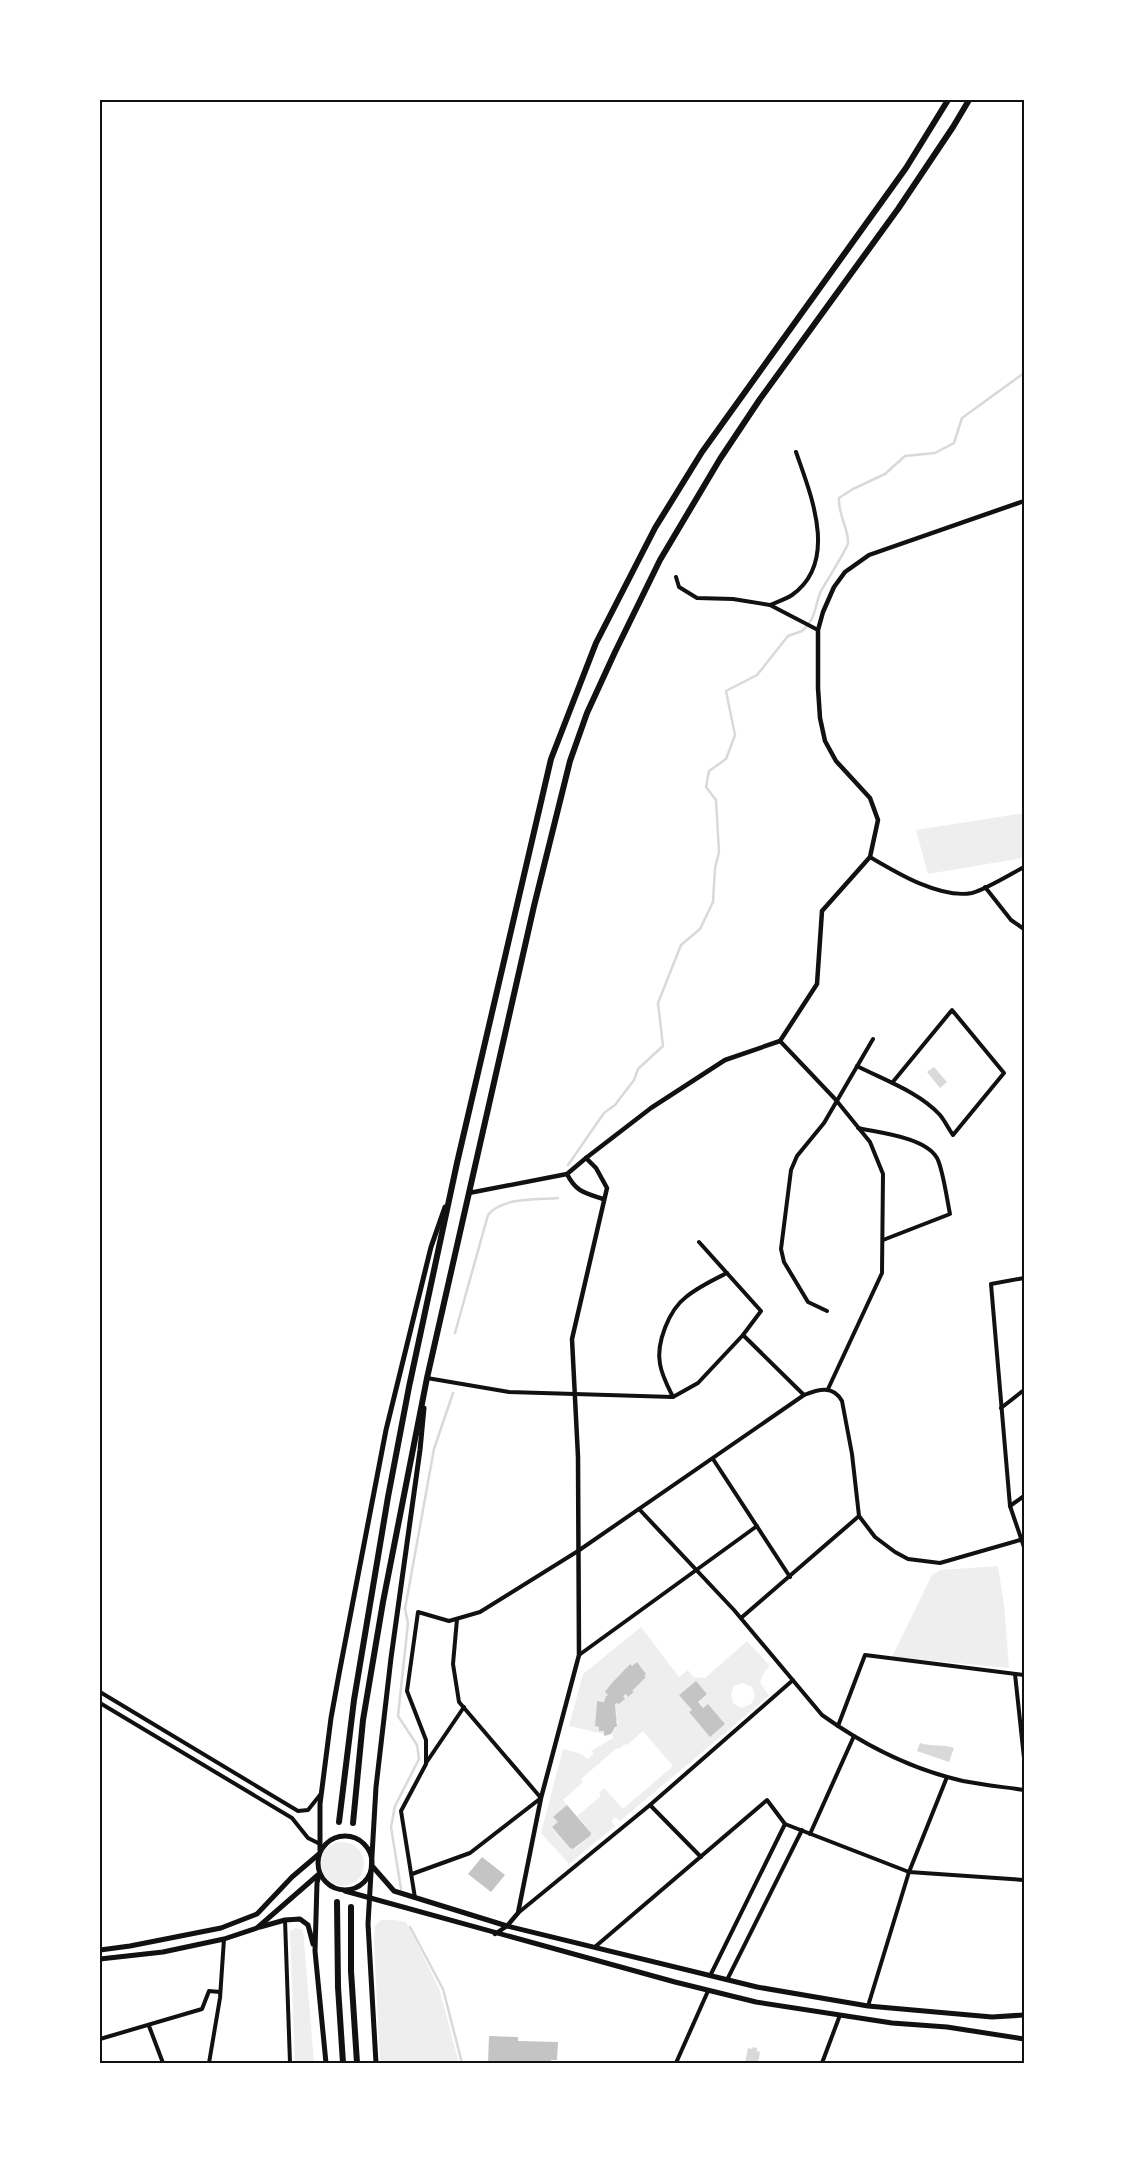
<svg xmlns="http://www.w3.org/2000/svg" width="1124" height="2163" font-family="'Noto Sans',sans-serif">
<style>
.green{fill:#eee;fill-rule:evenodd}
.water{fill:#d9d9d9}
.lines{fill:none;stroke-linecap:round;stroke-linejoin:round}
.stream{stroke:#d9d9d9;stroke-width:2.5}
.building{fill:#c4c4c4}
.minor{stroke:#111;stroke-width:4}
.tertiary{stroke:#111;stroke-width:4.5}
.secondary{stroke:#111;stroke-width:5}
.trunk{stroke:#111;stroke-width:6}
.neatline{fill:none;stroke:#111;stroke-width:2}
</style>
<rect width="100%" height="100%" fill="#fff"/>
<g class="green">
<polygon points="1024,813 1024,850 1022,858 928,874 916,830"/>
<polygon points="998,1566 1004,1605 1009,1668 892,1657 932,1575 941,1570"/>
<path d="M641,1627L679,1677L688,1670L693,1677L705,1678L747,1641L770,1666L765,1671L760,1682L769,1696L620,1821L615,1817L611,1821L615,1826L569,1864L541,1833L563,1749L582,1754L587,1759L594,1754L591,1751L613,1738L612,1732L617,1727L618,1721L615,1720L617,1712L614,1711L617,1703L619,1704L625,1699L623,1696L626,1694L629,1696L633,1693L632,1691L645,1678L644,1676L646,1674L637,1662L632,1666L629,1664L606,1696L604,1702L597,1701L595,1726L599,1727V1731H604V1734L569,1726L583,1674ZM696,1681L707,1694L698,1702L703,1708L708,1704L725,1724L710,1736L689,1712L692,1710L679,1695ZM743,1683L752,1687L755,1696L751,1704L741,1708L733,1703L731,1695L734,1686ZM643,1731L673,1766L623,1809L604,1788L599,1793L601,1796L577,1816L590,1831V1836L575,1849L570,1848L552,1828L558,1822L554,1817L567,1805L563,1800L583,1782L581,1779L617,1748L619,1749L625,1744L627,1745Z"/>
<circle cx="342" cy="1864" r="22"/>
<polygon points="381,1920 395,1920 406,1922 439,1988 459,2063 380,2063 374,1941 375,1926"/>
<polygon points="296,1928 303,1930 314,2063 295,2063 290,1931"/>
</g>
<g class="water">
<polygon points="934,1067 947,1082 940,1088 927,1072"/>
<path d="M920,1743C934,1747 943,1744 954,1748L949,1762L917,1751Z"/>
<polygon points="753,2047 757,2048 757,2051 760,2052 758,2063 745,2063 748,2048 752,2049"/>
</g>
<g class="lines">
<g class="stream">
<path d="M809,623C816,615 816,601 821,591C826,582 847,549 848,543C849,530 838,515 839,498L853,489L885,474L905,456L935,453L954,443L962,418L1024,373"/>
<polyline points="568,1165 604,1113 615,1105 634,1080 638,1069 663,1046 658,1003 681,945 700,929 713,902 715,868 719,852 716,800 706,787 709,771 726,759 735,735 726,691 757,675 788,636 802,631 806,627"/>
<path d="M455,1333L488,1215C502,1197 537,1200 558,1198"/>
<polyline points="401,1889 391,1827 395,1806 419,1759 417,1745 398,1716 408,1623 405,1609 434,1449 453,1393"/>
<polyline points="410,1927 443,1989 462,2063"/>
</g>
</g>
<g class="building">
<polygon points="637,1662 646,1674 644,1676 646,1677 632,1691 634,1692 628,1697 626,1694 623,1696 625,1699 619,1704 617,1703 615,1705 617,1727 615,1727 611,1734 604,1736 604,1731 599,1731 599,1727 595,1726 597,1701 604,1702 606,1696 608,1695 605,1692 611,1684 630,1664 632,1666"/>
<polygon points="696,1681 707,1694 698,1702 703,1708 708,1704 725,1724 710,1737 689,1712 692,1710 679,1695"/>
<polygon points="567,1805 591,1833 590,1836 573,1849 570,1848 552,1827 558,1822 553,1817"/>
<polygon points="482,1857 505,1875 491,1892 468,1874"/>
<polygon points="489,2036 518,2037 518,2041 558,2042 557,2060 551,2060 551,2063 488,2063"/>
</g>
<g class="lines">
<g class="minor">
<polyline points="676,577 679,587 697,598 733,599 770,605 818,630"/>
<path d="M770,605C777,602 786,599 792,595C839,562 811,495 796,452"/>
<path d="M870,857C897,873 940,899 972,893C985,890 1011,874 1024,867"/>
<polyline points="985,887 1011,920 1024,929"/>
<polyline points="780,1041 836,1100 870,1142 883,1174 882,1273 828,1389"/>
<path d="M857,1066C884,1080 919,1092 940,1115C945,1121 948,1128 953,1135L1004,1073L952,1010L892,1083"/>
<path d="M858,1128C880,1133 925,1137 937,1158C943,1169 947,1200 950,1214L883,1240"/>
<polyline points="699,1242 761,1311 743,1335"/>
<polyline points="1024,1278 991,1284 1010,1506 1024,1547"/>
<polyline points="827,1311 808,1302 784,1262 781,1249 791,1170 797,1156 824,1123 873,1039"/>
<polyline points="427,1378 509,1392 673,1397 698,1383 743,1335 804,1395"/>
<path d="M673,1397C668,1387 662,1376 660,1364C656,1343 669,1310 686,1297C698,1287 713,1280 727,1273"/>
<polyline points="1001,1408 1024,1390"/>
<polyline points="713,1459 790,1577"/>
<polyline points="1010,1506 1024,1496"/>
<polyline points="639,1509 734,1610 822,1715 838,1726"/>
<polyline points="741,1618 859,1516"/>
<polyline points="579,1655 757,1526"/>
<polyline points="1015,1674 1024,1758"/>
<path d="M1024,1675L865,1655L838,1726C876,1751 919,1771 963,1781C983,1785 1004,1787 1024,1790"/>
<polyline points="100,1692 298,1811 308,1810 320,1795"/>
<polyline points="100,1703 292,1818 308,1838 320,1844"/>
<polyline points="426,1763 464,1707"/>
<polyline points="650,1805 701,1857"/>
<polyline points="810,1834 854,1736"/>
<polyline points="412,1874 470,1853 541,1798 459,1702 453,1664 457,1619"/>
<path d="M415,1898L401,1811L426,1764V1740L407,1691L418,1612L449,1621L480,1612L578,1551L804,1395C819,1389 833,1385 842,1401L852,1454L859,1516L875,1537L895,1552L908,1559L940,1563L1020,1540"/>
<polyline points="518,1913 650,1805 793,1680"/>
<polyline points="285,1920 290,2063"/>
<polyline points="596,1946 767,1800 785,1824 909,1872 1024,1880"/>
<polyline points="710,1976 785,1824"/>
<polyline points="727,1980 802,1830"/>
<polyline points="868,2006 909,1872 947,1777"/>
<polyline points="149,2026 163,2063"/>
<polyline points="100,2039 202,2009 209,1991 220,1992"/>
<polyline points="209,2063 220,1998 224,1939"/>
<polyline points="676,2063 708,1991"/>
<polyline points="822,2063 840,2015"/>
</g>
<g class="tertiary">
<path d="M567,1174C576,1192 585,1193 603,1199"/>
<polyline points="469,1193 567,1174 586,1158 651,1108 725,1060 780,1041 817,984 822,911 870,857 878,820 870,798 836,761 825,741 820,718 818,688 818,630 823,612 834,587 845,572 869,555 1024,501"/>
<polyline points="495,1934 507,1926 518,1913 541,1798 579,1655 578,1457 572,1339 607,1188 596,1168 586,1158"/>
</g>
<g class="secondary">
<circle cx="345" cy="1863" r="27"/>
<polyline points="320,1850 320,1804 331,1718 339,1674 386,1430 431,1247 445,1207"/>
<polyline points="373,1867 394,1891 507,1926 757,1987 868,2006 992,2017 1024,2015"/>
<polyline points="319,1875 317,1883 315,1951 326,2063"/>
<polyline points="345,1891 675,1982 756,2002 892,2023 947,2027 1024,2039"/>
<polyline points="260,1927 285,1920 300,1919 308,1925 313,1944"/>
<polyline points="100,1950 130,1946 221,1928 257,1914 292,1877 319,1854"/>
<polyline points="100,1959 163,1952 224,1939 257,1928 319,1874"/>
<polyline points="376,2063 368,1924 376,1787 391,1658 420,1450 424,1408"/>
</g>
<g class="trunk">
<polyline points="339,1822 354,1700 388,1497 409,1387 457,1163 551,759 596,643 655,528 702,452 906,168 948,100"/>
<polyline points="353,1823 363,1720 383,1602 427,1378 534,906 570,761 587,713 615,652 660,560 720,459 760,399 898,209 953,127 969,100"/>
<polyline points="337,1902 338,1987 343,2063"/>
<polyline points="351,1907 351,1971 357,2063"/>
</g>
</g>
<rect width="1124" height="2163" fill="none" stroke="#ffffff" stroke-width="202"/>
<rect x="101" y="101" width="922" height="1961" class="neatline"/>
</svg>
